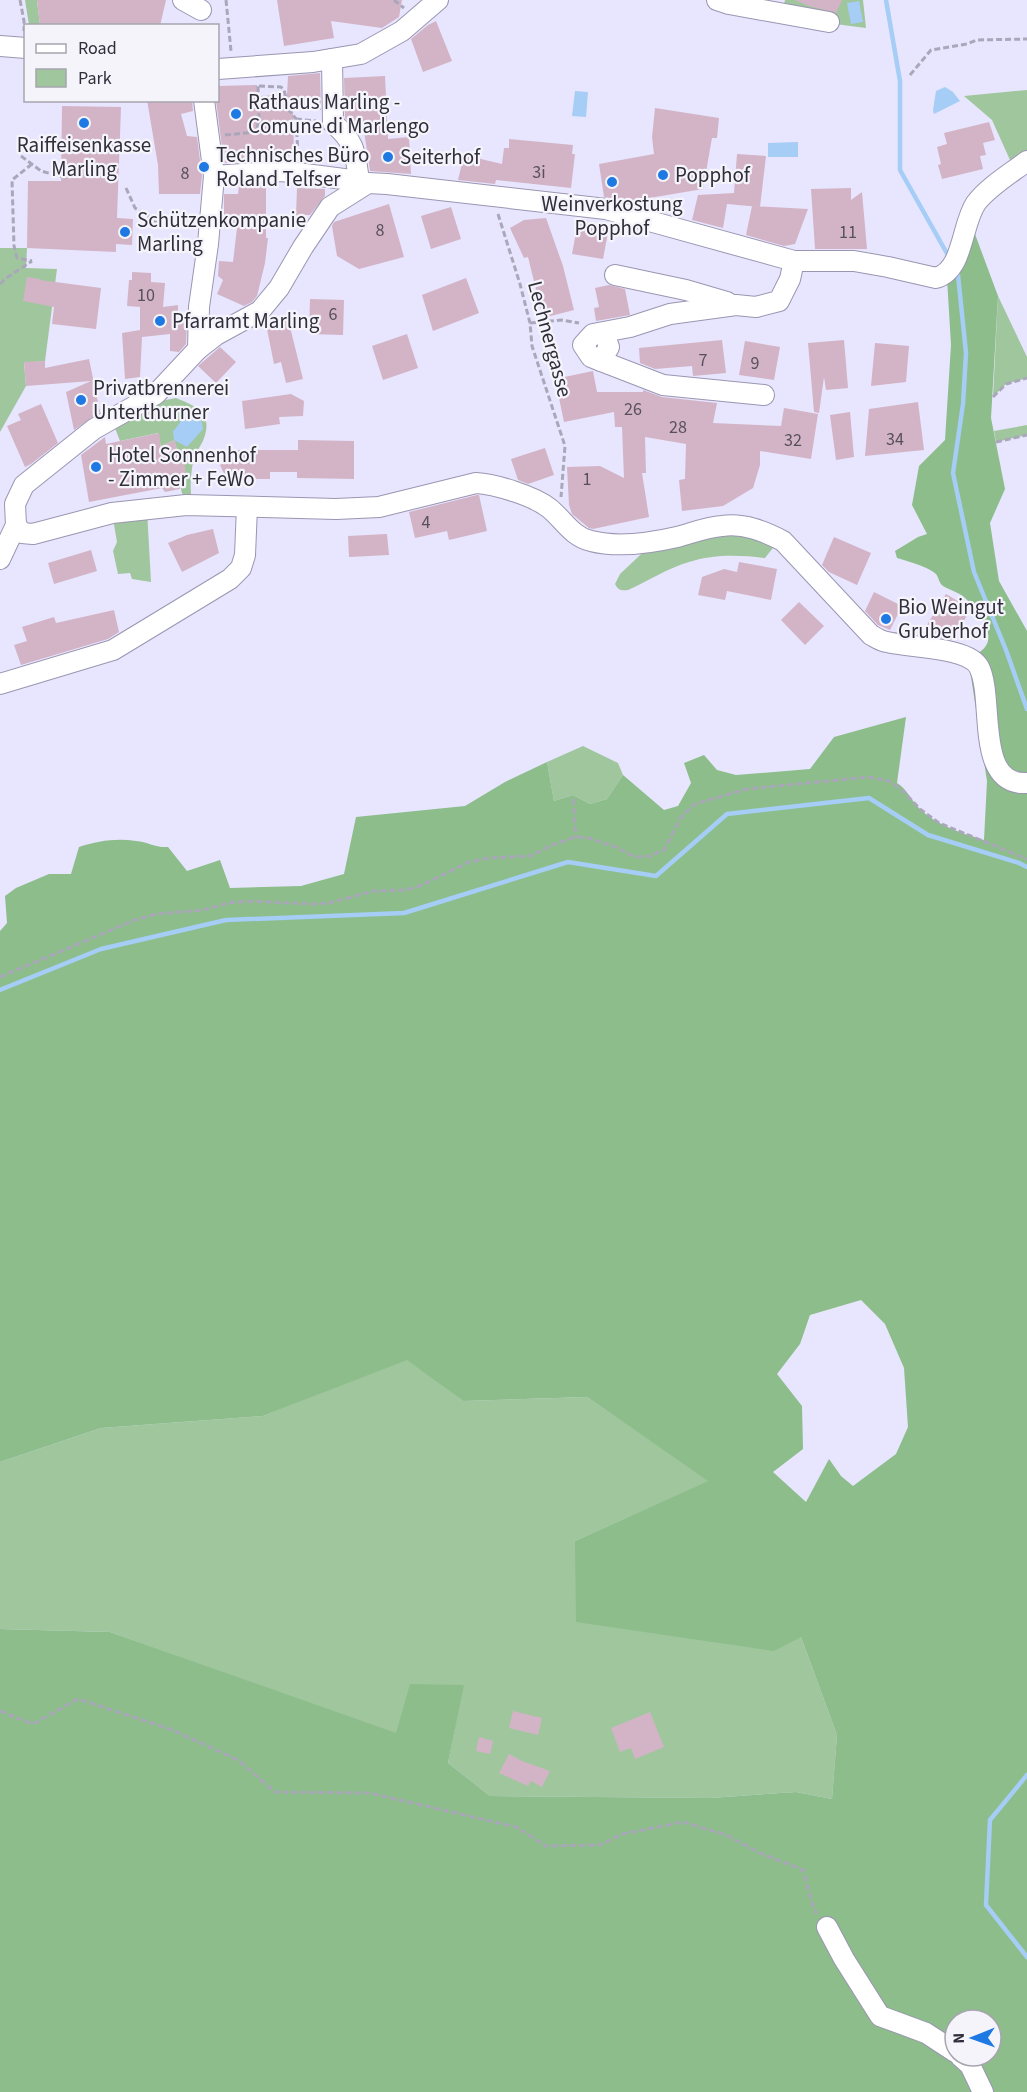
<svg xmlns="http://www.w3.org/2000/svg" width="1027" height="2092" font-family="'Source Sans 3',sans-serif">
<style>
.green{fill:#a0c69e}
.forest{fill:#8cbd8a;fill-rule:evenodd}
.water{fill:#a5cdf5}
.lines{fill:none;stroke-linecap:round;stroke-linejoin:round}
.stream{stroke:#a5cdf5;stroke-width:4.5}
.building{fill:#d2b4c6}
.minor-casing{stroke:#9a96b2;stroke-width:22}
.path{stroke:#aaa7bb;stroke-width:3;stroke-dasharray:6 3;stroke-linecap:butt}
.minor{stroke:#fff;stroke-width:20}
.poi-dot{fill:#1e79e3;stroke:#f5f4fb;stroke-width:2}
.labels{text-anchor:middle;stroke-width:4.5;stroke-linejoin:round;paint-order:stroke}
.number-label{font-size:18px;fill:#58505d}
.poi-label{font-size:21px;fill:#302e3a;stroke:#f5f4fb;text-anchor:start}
.street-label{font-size:21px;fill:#302e3a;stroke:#f5f4fb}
</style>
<rect width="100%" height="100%" fill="#e8e5fe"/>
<g class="green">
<polygon points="25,0 37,0 40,25 29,25"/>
<polygon points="785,0 863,0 866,28 781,17"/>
<polygon points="1027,90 1027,152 1012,161 1010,160 992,120 964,96"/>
<polygon points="0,248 27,248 26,268 57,269 45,361 24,363 26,386 0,432"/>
<polygon points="998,296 1027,357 1027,378 1006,384 993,397"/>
<path d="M176,398C198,407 214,414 203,441C200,447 196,452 194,458C191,470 190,483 191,495L183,496C178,482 180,470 183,455L179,456L174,440L161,447L158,433L120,441L115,428L151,403Z"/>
<polygon points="1027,425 1027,435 996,442 994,431"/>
<polygon points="147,510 151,582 132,579 130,573 118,574 113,551 117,542 112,513"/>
<path d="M698,531L780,539L765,558C739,555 714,554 689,562C668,568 648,581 628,590C621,591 618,590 615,584L620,574L655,541Z"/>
<polygon points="583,746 618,763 623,775 607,799 590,804 573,795 554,801 547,762"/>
<polygon points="407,1359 463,1401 587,1397 709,1481 575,1541 801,1637 837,1735 832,1799 796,1792 710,1798 490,1796 448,1763 463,1686 397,1734 110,1632 0,1629 0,1462 101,1428 263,1416"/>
</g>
<path class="forest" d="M969,218L998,296L991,418L1005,489L990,523L999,581L1027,631V2092H0V1629L110,1632L396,1733L410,1684L464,1685L448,1763L490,1796L710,1798L796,1792L832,1799L837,1735L801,1637L774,1651L576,1622L575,1541L708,1481L587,1397L463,1401L407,1360L263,1416L101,1428L0,1462V931L7,923L5,896L16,888L49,874H71L79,847C98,841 116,838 136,841C148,842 156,848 168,847L187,871L220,860L230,888L301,886L344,874L356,817L465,806L505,782L547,762L554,801L573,795L590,804L607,799L623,775L664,810L678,806L691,783L684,763L704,755L717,770L736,775L810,769L834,737L906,717L897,783C907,789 911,800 919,808C936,825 961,833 984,840L987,781L968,657C1006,646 983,615 964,597C958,592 950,590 943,586C939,583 939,578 936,574C929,567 907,561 897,558L895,551L918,537L927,534L912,505L919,466L945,440L951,345L947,278ZM861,1300L885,1324L904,1368L908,1427L896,1454L853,1486L841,1476L829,1459L806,1502L773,1472L803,1449L802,1406L777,1374L800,1344L810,1315ZM955,2020H991V2056H955Z"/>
<g class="water">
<polygon points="859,1 863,22 851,24 847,3"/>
<polygon points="945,87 953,92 960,101 934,114 933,110 936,91"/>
<polygon points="575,91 588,92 586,117 572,116"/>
<polygon points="798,142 798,157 768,157 768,143"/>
<path d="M187,412C197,413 202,418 203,429L187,447L174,440L173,431C180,425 181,418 187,412Z"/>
</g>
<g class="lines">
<g class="stream">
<polyline points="886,0 900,81 900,170 949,257"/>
<polyline points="956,269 958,275 966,353 963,404 953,473 974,572 1006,650 1027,709"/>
<polyline points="0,990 101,949 226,920 404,913 568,862 656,876 727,814 869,798 928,835 1019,863 1027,867"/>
<polyline points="1027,1775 990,1820 986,1905 1027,1957"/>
</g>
</g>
<g class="building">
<polygon points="37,0 166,0 160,26 40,26"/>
<polygon points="277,0 402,0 399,17 382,28 331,21 334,38 284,46"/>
<polygon points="795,0 842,0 836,13 809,6"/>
<polygon points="436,21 452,61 423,72 411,39 428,25"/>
<polygon points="320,73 321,110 293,108 294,155 258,158 244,155 245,162 224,163 216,100 218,86 257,85 257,96 287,95 288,76"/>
<polygon points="385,76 388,139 409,137 411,174 370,171 364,131 357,131 345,118 344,78"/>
<polygon points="147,100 192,100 193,111 181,114 187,136 197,137 202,176 200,194 159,194 158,165"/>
<polygon points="62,106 121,107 117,218 133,219 132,245 116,244 116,252 27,248 28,181 61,181"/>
<polygon points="655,108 719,118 717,138 712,138 703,189 625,202 604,197 599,164 654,154 652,137"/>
<polygon points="989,122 995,140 983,143 986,155 980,156 983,169 942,179 938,165 941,164 937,147 947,144 944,133"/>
<polygon points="509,139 573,145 572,154 575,154 571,188 496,180 495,184 458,180 464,155 502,164 504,148 509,148"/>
<polygon points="737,154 766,156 760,207 727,204 723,228 692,220 698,195 734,193"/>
<polygon points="266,184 266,238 268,238 265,263 257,296 252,302 244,306 217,294 223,280 218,276 219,261 233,262 237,228 224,228 224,194 238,194 239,186"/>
<polygon points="297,188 325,189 325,196 310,215 296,215"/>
<polygon points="851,188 851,200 862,192 867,249 815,249 811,189"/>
<polygon points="389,204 404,257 359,269 337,256 332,226 334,222"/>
<polygon points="752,206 808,209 795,244 784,246 746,235"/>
<polygon points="451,207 461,239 431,249 421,216"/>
<polygon points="546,218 563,266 574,310 543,318 528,257 524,258 510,228 524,220"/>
<polygon points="578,222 609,227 603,259 572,254"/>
<polygon points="132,272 151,273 151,282 165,283 163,307 178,305 178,320 187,320 186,344 179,352 170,351 170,334 142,337 140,377 125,379 122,333 140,330 140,307 127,306 129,280 132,280"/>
<polygon points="27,277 40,279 40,280 101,288 96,329 52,324 54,307 23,301"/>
<polygon points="466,278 479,313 433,331 422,295"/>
<polygon points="609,285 625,289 630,315 596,321 594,308 599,307 595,288"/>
<polygon points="310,299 344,300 343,335 309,334"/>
<polygon points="288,319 303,379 286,383 281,362 274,364 267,329 278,327 277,321"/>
<polygon points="407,334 418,368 383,380 372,346"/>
<polygon points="722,340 726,373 693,376 692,366 655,369 640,363 639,348"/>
<polygon points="844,340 848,388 826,390 824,377 819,413 814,412 808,343"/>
<polygon points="745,341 780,347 774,380 739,375"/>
<polygon points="875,343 909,346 906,382 871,386"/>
<polygon points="220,347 236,362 216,383 198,366"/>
<polygon points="89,359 100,412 74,430 66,392 91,381 26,386 24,362 45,361 45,368"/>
<polygon points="593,371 597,392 643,392 643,390 662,397 717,403 713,423 781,426 784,408 818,414 811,459 760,451 760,465 753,488 723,506 682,511 679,480 685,479 686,444 645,437 646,473 642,473 649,517 593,529 589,528 572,514 569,505 567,467 600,466 624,478 622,427 615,427 614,412 564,422 555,379"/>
<polygon points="291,394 304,401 303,416 279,417 280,424 245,429 242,401"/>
<polygon points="918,402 924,450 865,456 869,409"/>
<polygon points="41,404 58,443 31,464 25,467 7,426 21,420 18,414"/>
<polygon points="850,412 854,457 836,460 830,415"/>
<polygon points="159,433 161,447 174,440 179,456 183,455 186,474 179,478 180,489 165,492 162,488 89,502 81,455 105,437 106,444"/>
<polygon points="298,440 354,441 354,479 297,478 297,472 270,472 270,479 238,479 228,482 220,465 238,455 238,450 298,450"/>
<polygon points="545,448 554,475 528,484 518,480 511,459"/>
<polygon points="477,495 479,495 487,531 449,540 447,531 415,538 409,512"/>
<polygon points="213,529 219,553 182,572 168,543 187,535"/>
<polygon points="387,534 389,555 349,557 348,536"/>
<polygon points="834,537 871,553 857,585 829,572 822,565"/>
<polygon points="91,550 97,571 54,584 48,563"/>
<polygon points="739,562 777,569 771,600 727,591 725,600 698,595 702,577 724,569 737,572"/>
<polygon points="874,592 902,606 890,630 878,625 865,611"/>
<polygon points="946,594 971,609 952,640 926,635 922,633"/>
<polygon points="799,602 824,626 805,645 781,620"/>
<polygon points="114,610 119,632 108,639 21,665 14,645 27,641 22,627 54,617 56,623"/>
<polygon points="513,1711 542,1718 538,1735 509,1728"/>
<polygon points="650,1712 664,1747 635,1759 631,1748 620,1752 611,1728"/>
<polygon points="479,1737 493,1741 490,1754 476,1751"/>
<polygon points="509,1754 522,1761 550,1771 542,1787 531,1781 528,1786 499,1773"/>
</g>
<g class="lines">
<defs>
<g id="minor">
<polyline points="183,0 201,10"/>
<polyline points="717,0 729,4 829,22"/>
<polyline points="0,46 26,48"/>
<path d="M332,59L333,123C356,143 355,152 359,181"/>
<polyline points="218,69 313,62 361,54 402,31 438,0"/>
<path d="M214,176L282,171L359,181L368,183L387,184L606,209L794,261H854L888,267L936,278C964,270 961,225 976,203C988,187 1011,173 1027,161"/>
<polyline points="615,275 686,290 727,302"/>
<polyline points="604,333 609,347 601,361 663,385 764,395"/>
<polyline points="198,349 216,335 260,311 279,288 303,247 330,207 368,183"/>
<polyline points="601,361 591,357 583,345 593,334 630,327 670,314 736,305 756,307 779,301 790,279 794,261"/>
<path d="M16,525L22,533L33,534L112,513L186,505L336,509L379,507L476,483C495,484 534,496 549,508C563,519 572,537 591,541C618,548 651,543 677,537C692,533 707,527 722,526C744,523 764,531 783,541L871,635C875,637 879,640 883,641C905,648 968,646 979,667C995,698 974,786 1027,783"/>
<polyline points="0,559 16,525 15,504 24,485 94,429 156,394 198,349 199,307 208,244 214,176 204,100"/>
<polyline points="0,684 113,650 230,579 241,568 245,555 247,507"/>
<polyline points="827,1927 844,1959 880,2016 926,2033 955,2052"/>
<polyline points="960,2056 970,2065 983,2092"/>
</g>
</defs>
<use href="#minor" class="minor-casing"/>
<g class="path">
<polyline points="20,0 24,21 24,31"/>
<polyline points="226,0 231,51"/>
<polyline points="394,0 404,8"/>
<polyline points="910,75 931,50 967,44 977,40 1027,39"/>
<polyline points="259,86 281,87 284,90 289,110 296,119"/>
<polyline points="225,135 257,132 259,116 258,86"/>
<polyline points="298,155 296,119 316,121"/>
<polyline points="21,156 41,171 66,178"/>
<polyline points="32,164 12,180 14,246 17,258 32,261"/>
<polyline points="126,188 135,208 157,222"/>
<polyline points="498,214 520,284 530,323 532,346 565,446 561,497"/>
<polyline points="0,284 5,279 32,261"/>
<polyline points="530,323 562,320 579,323"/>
<polyline points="993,397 1006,384 1027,378"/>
<polyline points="996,442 1027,435"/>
<polyline points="573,799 576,837"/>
<polyline points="0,977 135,920 156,914 203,910 228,903 249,901 311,904 329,903 374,891 406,890 422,885 469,862 489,858 530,856 552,845 576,837 589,838 616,847 635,857 650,856 664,850 681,817 695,804 747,789 868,777 889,781 901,789 920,809 939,823 1027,859"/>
<polyline points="0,1711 33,1724 78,1699 170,1729 238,1760 275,1792 370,1793 516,1827 546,1846 600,1845 622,1834 683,1822 726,1835 760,1853 803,1870 814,1909 817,1914"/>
</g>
<use href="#minor" class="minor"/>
</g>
<g class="poi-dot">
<circle cx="236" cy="114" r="6"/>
<circle cx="84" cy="123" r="6"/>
<circle cx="388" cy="157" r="6"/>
<circle cx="204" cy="167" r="6"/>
<circle cx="663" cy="175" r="6"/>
<circle cx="612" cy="182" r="6"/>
<circle cx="125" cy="232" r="6"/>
<circle cx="160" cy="321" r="6"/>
<circle cx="81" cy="400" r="6"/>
<circle cx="96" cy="467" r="6"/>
<circle cx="886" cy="619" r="6"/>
</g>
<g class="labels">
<g class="number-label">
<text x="539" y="178">3i</text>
<text x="185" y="179">8</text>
<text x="380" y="236">8</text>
<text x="848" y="238">11</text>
<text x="146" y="301">10</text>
<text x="333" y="320">6</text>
<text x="703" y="366">7</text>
<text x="755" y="369">9</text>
<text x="633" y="415">26</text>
<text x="678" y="433">28</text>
<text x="895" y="445">34</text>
<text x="793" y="446">32</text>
<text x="587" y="485">1</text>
<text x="426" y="528">4</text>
</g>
<g class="poi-label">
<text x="248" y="109">Rathaus Marling -<tspan x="248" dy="24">Comune di Marlengo</tspan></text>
<text x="84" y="152" text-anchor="middle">Raiffeisenkasse<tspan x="84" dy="24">Marling</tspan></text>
<text x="216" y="162">Technisches Büro<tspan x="216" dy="24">Roland Telfser</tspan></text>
<text x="400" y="164">Seiterhof</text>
<text x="675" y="182">Popphof</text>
<text x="612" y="211" text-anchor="middle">Weinverkostung<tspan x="612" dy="24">Popphof</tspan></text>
<text x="137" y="227">Schützenkompanie<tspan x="137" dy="24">Marling</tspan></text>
<text x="172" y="328">Pfarramt Marling</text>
<text x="93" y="395">Privatbrennerei<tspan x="93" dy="24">Unterthurner</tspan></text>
<text x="108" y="462">Hotel Sonnenhof<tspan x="108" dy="24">- Zimmer + FeWo</tspan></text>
<text x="898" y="614">Bio Weingut<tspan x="898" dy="24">Gruberhof</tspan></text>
</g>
<g class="street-label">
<text transform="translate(550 339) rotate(75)" y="7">Lechnergasse</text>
</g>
</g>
<rect x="24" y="24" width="195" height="78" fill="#f5f4fb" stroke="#a6a5ae" stroke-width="1.5"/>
<rect x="36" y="44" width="30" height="9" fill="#ffffff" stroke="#a6a5ae" stroke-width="1.5"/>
<text x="78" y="54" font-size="18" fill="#302e3a">Road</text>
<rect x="36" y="69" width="30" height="18" fill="#a0c69e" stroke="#a6a5ae" stroke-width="1.5"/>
<text x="78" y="84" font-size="18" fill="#302e3a">Park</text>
<g transform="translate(973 2038) rotate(269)"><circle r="28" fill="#f5f4fb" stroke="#a6a5ae" stroke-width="1.5"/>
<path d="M0-4.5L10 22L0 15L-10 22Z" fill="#1e79e3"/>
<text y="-9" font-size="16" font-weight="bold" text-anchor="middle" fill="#302e3a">N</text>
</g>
</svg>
